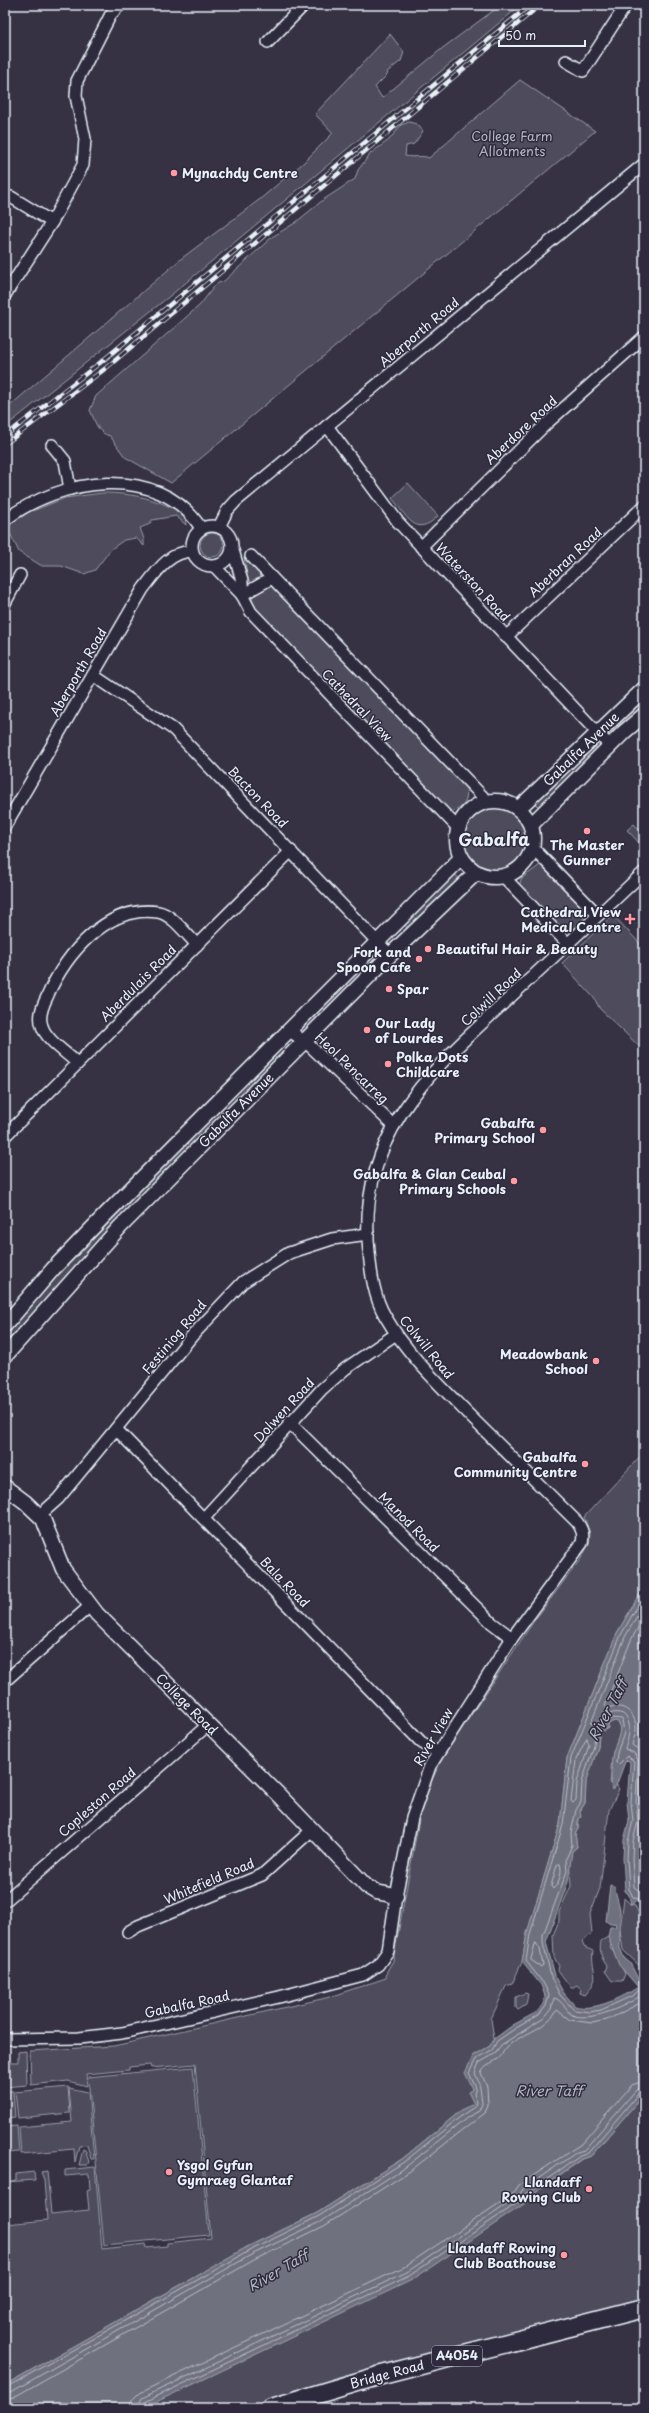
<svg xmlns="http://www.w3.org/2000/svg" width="649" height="2413" font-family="'Playpen Sans',sans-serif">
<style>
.green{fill:#4d4b5c;stroke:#9a9eaa}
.water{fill:#70717f;stroke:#a0a4af}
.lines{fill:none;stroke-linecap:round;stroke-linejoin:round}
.shore{stroke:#b8bec8;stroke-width:1}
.minor-casing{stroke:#e8f1f8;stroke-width:14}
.tertiary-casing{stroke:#e8f1f8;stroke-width:17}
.primary-casing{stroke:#e8f1f8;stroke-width:21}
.minor{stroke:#2f2a3d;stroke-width:11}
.tertiary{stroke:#2f2a3d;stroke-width:14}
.primary{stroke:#2f2a3d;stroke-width:18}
.rail-casing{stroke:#e8f1f8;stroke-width:4.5}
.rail{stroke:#2f2a3d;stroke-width:3;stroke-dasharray:9;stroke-linecap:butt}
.poi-dot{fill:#ff9aa2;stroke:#2f2a3d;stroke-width:1.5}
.labels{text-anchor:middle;stroke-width:3;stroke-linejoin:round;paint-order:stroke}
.shield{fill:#2f2a3d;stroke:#b0b5c0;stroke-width:1}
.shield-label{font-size:12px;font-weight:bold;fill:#e8f1f8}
.park-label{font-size:13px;fill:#b2b7c1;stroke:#2f2a3d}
.poi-label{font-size:13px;font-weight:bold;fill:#e8f1f8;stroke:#2f2a3d;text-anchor:end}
.street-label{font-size:13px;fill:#e8f1f8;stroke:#2f2a3d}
.water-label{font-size:14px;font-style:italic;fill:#b2b7c2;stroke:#2f2a3d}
.district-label{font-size:17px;font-weight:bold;fill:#e8f1f8;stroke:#2f2a3d}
</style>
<rect width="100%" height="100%" fill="#363244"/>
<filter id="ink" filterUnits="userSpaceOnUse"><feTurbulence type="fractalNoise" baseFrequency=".025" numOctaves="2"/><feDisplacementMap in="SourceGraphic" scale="8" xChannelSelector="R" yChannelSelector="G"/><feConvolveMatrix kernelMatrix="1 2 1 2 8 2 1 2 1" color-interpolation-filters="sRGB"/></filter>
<g filter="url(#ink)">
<g class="green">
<polygon points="501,5 521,5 171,295 5,427 5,410 182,258 259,200 303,163 333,133 315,114 390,34 404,52 401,61 387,72 388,74 375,87 382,98 444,47"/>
<path d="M520,80L595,131L171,483L125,457L110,436C97,433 95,421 90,410L96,396L200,305L216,284L224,281L272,237L295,223L323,200L355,179L358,170L371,153L389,140L401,125L409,122L417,124L423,131L414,144L406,146L405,156C414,158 423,155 429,158Z"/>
<path d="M408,483L438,516C415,539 407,516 392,498Z"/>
<path d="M102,493C133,493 159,499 185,515L186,525L176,516L152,520L150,524L140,528L144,539V546L136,538L124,540L111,549L95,570L84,574L61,566H42L19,552L9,531L14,507L20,503L35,510L65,498Z"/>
<circle cx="212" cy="545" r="12"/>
<polygon points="244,557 260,572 259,580 252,583 245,578 247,575"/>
<path d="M268,585L274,587L466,788C469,801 462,811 448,812L258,613L252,603V597Z"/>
<polygon points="644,694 644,708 623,728 617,721"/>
<polygon points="594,745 598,750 541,807 536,805 535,801"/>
<circle cx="495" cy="839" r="32"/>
<polygon points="634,824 644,835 644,848 627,830"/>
<path d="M540,865L583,907V920C578,929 570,933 560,929L519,887L521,879Z"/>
<polygon points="454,873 461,881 410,930 402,923"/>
<polygon points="613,915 644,948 644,1051 600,1009 594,998 562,963"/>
<polygon points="374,953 380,956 305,1031 302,1029 302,1024"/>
<polygon points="272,1054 279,1061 11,1341 5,1335 69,1260"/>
<polygon points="644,1452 644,1587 617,1633 567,1758 560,1824 527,1933 522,1962 512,1984 506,1986 491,2019 494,2039 490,2046 473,2056 474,2104 463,2109 402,2159 317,2213 247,2247 5,2385 5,2221 6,2224 47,2220 44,2180 41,2172 47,2171 51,2214 89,2210 87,2190 90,2189 89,2174 65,2176 65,2170 95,2167 102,2249 146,2244 147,2248 167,2246 167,2243 211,2238 195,2064 151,2068 150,2065 129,2067 129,2070 86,2074 87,2086 68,2081 31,2085 30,2051 114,2046 326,1998 386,1978 387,1971 393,1961 420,1815 431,1782 443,1757 534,1621 580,1560 589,1544 590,1533 584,1517"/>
<path d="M614,1721L619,1722L620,1733L613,1752L610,1784L616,1786V1784L619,1789L609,1810L600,1888L590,1914L592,1933L582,1942L584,1947L593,1951C590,1972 603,1976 585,1995L580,1993L581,1989L577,1985L571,1988L558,1970L559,1966L554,1957L553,1935L559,1921V1912L571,1886L569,1860L572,1851L577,1847L575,1834L578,1829L580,1811L585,1803L586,1783L598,1747L599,1733L608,1728V1724Z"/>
<polygon points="624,1898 631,1905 634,1904 644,1923 644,1970 623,1950 620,1930"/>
<path d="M608,1937L611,1944L610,1948L613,1950L625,1974L622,1981H612L605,1971L607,1966C601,1958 599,1951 601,1941Z"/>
<polygon points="525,1993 528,1994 526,2005 518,2010 516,2008 516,1997"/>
<polygon points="26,2051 27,2085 5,2087 5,2062 18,2062 18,2052"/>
<polygon points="193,2067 209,2235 104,2245 88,2077"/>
<polygon points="68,2087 70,2113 18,2118 15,2092"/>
<polygon points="69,2088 88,2092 94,2159 91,2159 87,2145 79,2146 75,2162 74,2149 21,2154 19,2127 72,2122"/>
<polygon points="5,2091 13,2091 15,2117 5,2118"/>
<polygon points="644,2094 644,2209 639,2214 644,2218 644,2311 621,2310 613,2306 331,2379 330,2382 295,2390 291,2394 294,2408 117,2408 527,2201 528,2197 583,2159 591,2156"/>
<polygon points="17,2126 19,2152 5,2153 5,2127"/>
<polygon points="83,2149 85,2150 89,2162 87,2165 79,2165"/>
<polygon points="34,2172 35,2180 5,2182 16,2180 16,2174"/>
</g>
<path class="water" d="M644,1587V1923L640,1914L641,1903L637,1900L631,1905L629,1895L625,1891L623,1858L624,1840L629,1821L627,1802L630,1762L627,1760L625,1762L616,1786L612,1790C610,1785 611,1758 613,1752C616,1742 622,1733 619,1722L614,1721L608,1724V1728L599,1733L598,1747L586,1783L585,1803L580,1811L581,1817L578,1820V1829L575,1834L577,1847L572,1851L568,1882L546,1942L556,1979L563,1992L575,2006C593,2012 624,1997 638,1987L619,1965L608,1937L610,1927H616L615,1923L610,1924L606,1921L610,1885L614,1886L620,1909V1948L624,1958L630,1963L638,1979L644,1980V2094L591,2156L582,2159L528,2197L527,2202L412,2280L154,2403L141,2408H5V2385L247,2247L317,2213L402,2159L463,2109L474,2104L468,2092L473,2089L465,2073L473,2056L490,2046L494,2039L513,2025L537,2012L543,2004L545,1996L541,1985L522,1962L527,1933L560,1824L567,1758L617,1633Z"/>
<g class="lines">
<g class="shore">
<path d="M644,1604L625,1637L591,1723L594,1725C605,1719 609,1709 623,1714C634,1723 628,1738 625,1749L634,1753L638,1760L636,1801L638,1821L633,1841L632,1858L634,1887L644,1894"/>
<path d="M644,1617L631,1640L605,1706L607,1708C623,1703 636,1712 636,1729C636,1735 633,1739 632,1745L640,1751L644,1758"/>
<polygon points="587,1738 589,1745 577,1782 576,1800 573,1803 571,1801 576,1760"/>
<polyline points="644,1769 642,1801 644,1819"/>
<path d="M644,1823C639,1846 638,1861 640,1884L644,1887"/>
<path d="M560,1864C563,1872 559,1884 553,1889L551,1886L557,1865Z"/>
<polyline points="644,1901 633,1897 629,1889 627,1858 628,1841 633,1821 631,1802 634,1761 627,1756 619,1764 616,1763 617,1753 624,1733 622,1719 612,1718 595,1732 594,1746 582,1782 581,1802 576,1810 571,1833 572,1845 566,1859 567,1871 543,1935 543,1943 552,1980 560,1995 574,2010 590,2012 601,2010 632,1996 644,1984"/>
<polygon points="536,1943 540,1949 543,1965 541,1967 531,1960"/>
<polyline points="5,2388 249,2251 319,2216 404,2162 465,2113 476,2106 477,2102 474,2094 476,2088 469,2073 476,2059 492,2050 497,2041 516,2028 539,2015 546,2006 549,1995 544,1984 526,1961 530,1934 563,1825 571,1758 621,1635 644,1594"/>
<path d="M5,2393L11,2392L251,2255L322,2221L407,2166L468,2117L479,2111L482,2104C481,2092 480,2084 475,2073L479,2063L496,2053L501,2045L544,2018L551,2009L554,1998C563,2000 565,2011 572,2015C590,2023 630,2005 644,1993"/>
<path d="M5,2399L14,2397L254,2260L324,2226L410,2171L485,2113L488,2105L487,2087L481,2073C484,2064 491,2064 498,2059C502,2056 502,2053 505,2049C521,2032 542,2033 557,2010L570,2020L592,2023L607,2020L644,2001"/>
<polyline points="131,2408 132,2400 139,2393 404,2267 513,2194 519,2185 581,2144 632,2085 644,2081"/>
<polyline points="137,2408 142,2398 407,2272 518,2197 523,2189 577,2152 584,2150 636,2090 644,2087"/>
<polyline points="142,2408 145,2402 409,2276 522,2200 526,2194 580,2156 588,2153 639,2093 644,2092"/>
</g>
<defs>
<g id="minor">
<polyline points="268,42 304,5"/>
<polyline points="566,61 583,71 626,5"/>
<polyline points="11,197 52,222"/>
<polyline points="5,295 52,222 83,165 85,139 76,96 77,81 111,14 120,5"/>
<polyline points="327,426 398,522 610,746"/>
<polyline points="52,445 65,461 70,489"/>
<path d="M5,520C60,478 158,462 201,528"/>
<circle cx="212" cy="546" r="20"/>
<polyline points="219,527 227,511 236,501 644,164"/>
<polyline points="232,547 242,581 242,595 251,612 459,829"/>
<polyline points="421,547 546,424 644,337"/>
<polyline points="251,556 488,802"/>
<polyline points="214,566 242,595"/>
<polyline points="242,595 272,578"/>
<polyline points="5,603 20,575"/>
<polyline points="506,637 644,506"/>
<polyline points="93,675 173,729 390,955"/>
<path d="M5,826L143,589C157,571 169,552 192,551"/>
<polyline points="532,847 598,915"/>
<polyline points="503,876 568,944"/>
<polyline points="290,1031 308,1044 394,1126"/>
<path d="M77,1063C67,1053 46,1040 42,1026C38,1016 43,1005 47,997C65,955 107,904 158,912C172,914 187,935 197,945"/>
<polyline points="5,1136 291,851"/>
<polyline points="289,1422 492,1623 512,1638"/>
<polyline points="116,1429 421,1742 437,1752"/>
<polyline points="40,1515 58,1499 192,1336 243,1282 289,1253 332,1239 368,1234"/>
<polyline points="204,1518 322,1389 345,1369 396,1334"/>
<polyline points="5,1681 90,1606"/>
<polyline points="5,1901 208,1725"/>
<polyline points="128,1932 138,1926 262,1875 312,1830"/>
<path d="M5,2039L79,2038L122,2033L279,1997L363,1975L378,1965L388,1951L396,1896L412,1818L430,1766L512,1638L582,1543C584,1534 582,1529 577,1522C542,1487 507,1453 472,1418C441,1386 408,1356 385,1316C374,1297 371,1274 369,1252C356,1128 438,1065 518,990C560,951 602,912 644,872"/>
</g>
<g id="tertiary">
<circle cx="495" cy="839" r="38"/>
<polyline points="518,809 644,689"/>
<polyline points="531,825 624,732 644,715"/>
<polyline points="5,1325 53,1269 106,1214 461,858"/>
<polyline points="5,1356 120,1227 390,955 476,873"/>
<polyline points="5,1487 25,1502 43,1519 63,1569 97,1614 280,1796 366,1886 376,1892 396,1896"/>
</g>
<polyline id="primary" points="271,2408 378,2376 644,2308"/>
</defs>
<use href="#minor" class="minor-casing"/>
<use href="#tertiary" class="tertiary-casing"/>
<use href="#primary" class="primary-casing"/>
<use href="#minor" class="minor"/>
<use href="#tertiary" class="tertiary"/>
<use href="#primary" class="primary"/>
<defs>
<g id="rail">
<polyline points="5,436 101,362 530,5"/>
<polyline points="5,444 106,368 540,5"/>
</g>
</defs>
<use href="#rail" class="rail-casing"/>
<use href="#rail" class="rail"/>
</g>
</g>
<g class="poi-dot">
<circle cx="174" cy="173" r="4"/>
<circle cx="587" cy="831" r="4"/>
<path d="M628 913h4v4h4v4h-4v4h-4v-4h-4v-4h4z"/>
<circle cx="428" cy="949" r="4"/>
<circle cx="419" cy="959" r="4"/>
<circle cx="389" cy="989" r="4"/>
<circle cx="367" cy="1030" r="4"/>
<circle cx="388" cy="1064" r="4"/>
<circle cx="543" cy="1130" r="4"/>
<circle cx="514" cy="1181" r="4"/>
<circle cx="596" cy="1361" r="4"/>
<circle cx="585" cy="1464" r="4"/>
<circle cx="169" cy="2172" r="4"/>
<circle cx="589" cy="2189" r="4"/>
<circle cx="564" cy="2255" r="4"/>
</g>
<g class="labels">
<rect class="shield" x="432" y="2346" width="50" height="20" rx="3"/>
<g class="shield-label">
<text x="457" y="2360">A4054</text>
</g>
<g class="park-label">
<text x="512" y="141">College Farm<tspan x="512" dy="15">Allotments</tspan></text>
</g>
<g class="poi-label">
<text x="182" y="178" text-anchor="start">Mynachdy Centre</text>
<text x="587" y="850" text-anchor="middle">The Master<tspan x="587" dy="15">Gunner</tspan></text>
<text x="621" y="917">Cathedral View<tspan x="621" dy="15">Medical Centre</tspan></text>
<text x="436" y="954" text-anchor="start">Beautiful Hair &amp; Beauty</text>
<text x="411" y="957">Fork and<tspan x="411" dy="15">Spoon Cafe</tspan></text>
<text x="397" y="994" text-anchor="start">Spar</text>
<text x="375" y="1028" text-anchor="start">Our Lady<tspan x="375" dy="15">of Lourdes</tspan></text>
<text x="396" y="1062" text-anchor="start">Polka Dots<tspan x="396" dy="15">Childcare</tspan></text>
<text x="535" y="1128">Gabalfa<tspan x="535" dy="15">Primary School</tspan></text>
<text x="506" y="1179">Gabalfa &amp; Glan Ceubal<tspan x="506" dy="15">Primary Schools</tspan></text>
<text x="588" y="1359">Meadowbank<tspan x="588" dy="15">School</tspan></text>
<text x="577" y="1462">Gabalfa<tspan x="577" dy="15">Community Centre</tspan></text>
<text x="177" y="2170" text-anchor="start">Ysgol Gyfun<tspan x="177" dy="15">Gymraeg Glantaf</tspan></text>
<text x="581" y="2187">Llandaff<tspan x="581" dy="15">Rowing Club</tspan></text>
<text x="556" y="2253">Llandaff Rowing<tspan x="556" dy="15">Club Boathouse</tspan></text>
</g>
<g class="street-label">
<text transform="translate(419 332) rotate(-40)" y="5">Aberporth Road</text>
<text transform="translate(521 430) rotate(-43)" y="5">Aberdore Road</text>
<text transform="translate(565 562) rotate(-43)" y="5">Aberbran Road</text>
<text transform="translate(473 582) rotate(47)" y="5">Waterston Road</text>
<text transform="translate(78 672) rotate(-60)" y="5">Aberporth Road</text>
<text transform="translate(357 705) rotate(46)" y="5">Cathedral View</text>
<text transform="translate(581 749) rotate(-44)" y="5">Gabalfa Avenue</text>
<text transform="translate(258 797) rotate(46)" y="5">Bacton Road</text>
<text transform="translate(138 983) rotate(-45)" y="5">Aberdulais Road</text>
<text transform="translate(491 997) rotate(-43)" y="5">Colwill Road</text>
<text transform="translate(352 1068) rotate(44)" y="5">Heol Pencarreg</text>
<text transform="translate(236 1110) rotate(-45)" y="5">Gabalfa Avenue</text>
<text transform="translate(174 1337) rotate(-50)" y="5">Festiniog Road</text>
<text transform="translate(427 1347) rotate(51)" y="5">Colwill Road</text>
<text transform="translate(284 1410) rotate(-47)" y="5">Dolwen Road</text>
<text transform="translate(409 1522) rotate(45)" y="5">Manod Road</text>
<text transform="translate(285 1582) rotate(46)" y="5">Bala Road</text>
<text transform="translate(187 1704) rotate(45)" y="5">College Road</text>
<text transform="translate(433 1737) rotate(-60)" y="5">River View</text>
<text transform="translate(97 1802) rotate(-41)" y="5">Copleston Road</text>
<text transform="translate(209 1881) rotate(-23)" y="5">Whitefield Road</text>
<text transform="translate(187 2004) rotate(-12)" y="5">Gabalfa Road</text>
<text transform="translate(387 2374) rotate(-15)" y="5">Bridge Road</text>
</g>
<g class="water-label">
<text transform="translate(608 1710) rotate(-62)" y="5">River Taff</text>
<text x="549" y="2096">River Taff</text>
<text transform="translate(278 2271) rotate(-30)" y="5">River Taff</text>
</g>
<g class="district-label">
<text x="494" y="846">Gabalfa</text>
</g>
</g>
<rect width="649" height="2413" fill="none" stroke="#2f2a3d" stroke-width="20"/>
<rect x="10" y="10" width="629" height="2393" fill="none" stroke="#e8f1f8" stroke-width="1.5" filter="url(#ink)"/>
<path d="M499 40v6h86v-6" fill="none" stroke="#e8f1f8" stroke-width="2"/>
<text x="505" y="40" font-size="12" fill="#e8f1f8" stroke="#2f2a3d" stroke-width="3" paint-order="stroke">50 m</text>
</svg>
